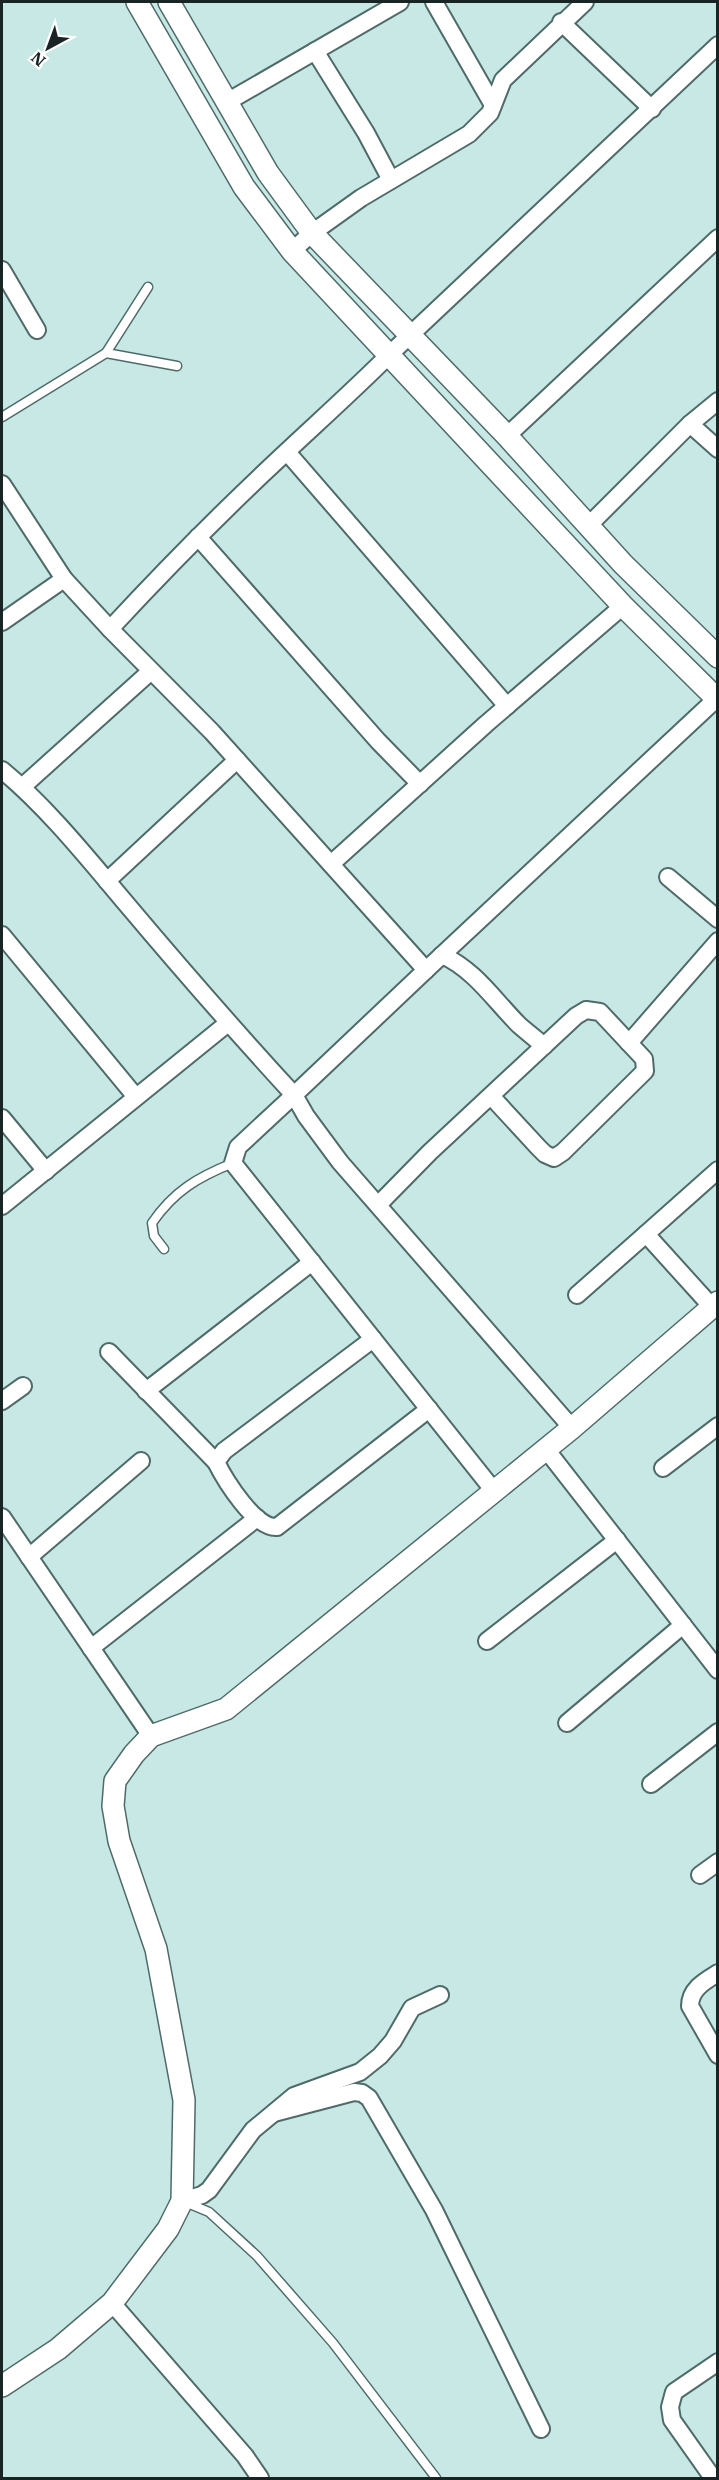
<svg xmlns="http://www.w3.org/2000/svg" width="719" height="2480" font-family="'IBM Plex Serif',serif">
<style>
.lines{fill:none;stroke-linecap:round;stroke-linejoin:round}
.service-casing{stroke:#4f6b69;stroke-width:11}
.minor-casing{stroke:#4f6b69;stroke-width:20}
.tertiary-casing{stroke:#4f6b69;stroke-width:24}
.service{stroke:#fff;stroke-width:8}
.minor{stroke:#fff;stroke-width:16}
.tertiary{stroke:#fff;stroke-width:21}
</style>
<rect width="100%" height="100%" fill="#c8e8e5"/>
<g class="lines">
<defs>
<g id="service">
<polyline points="148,287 106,353 177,366"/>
<polyline points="2,417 106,353"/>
<path d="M164,1249L154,1236L152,1223C174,1191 198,1177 233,1163"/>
<polyline points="185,2202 209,2212 257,2256 333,2343 436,2478"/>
</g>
<g id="minor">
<polyline points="434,2 493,105"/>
<polyline points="561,22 652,109"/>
<polyline points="315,51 366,133 391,180"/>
<polyline points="227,102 400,2"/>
<polyline points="292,251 312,233 361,198 469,134 490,113 503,80 585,2"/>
<polyline points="2,270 37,330"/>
<polyline points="690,424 718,449"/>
<polyline points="507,436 718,238"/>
<polyline points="287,452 507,706"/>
<polyline points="2,484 64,579 110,629 212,732 426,970 716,699"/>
<polyline points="588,526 690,424 718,401"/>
<polyline points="198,537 378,741 420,784"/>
<polyline points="2,622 64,579"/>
<path d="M110,629C161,574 213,521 267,470C308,431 350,394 390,354L718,45"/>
<path d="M2,770C48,808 90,861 129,907C183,971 238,1034 294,1095L238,1147L233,1163L494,1491"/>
<polyline points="22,787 151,671"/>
<polyline points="331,864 486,724 623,606"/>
<polyline points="668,877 718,919"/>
<polyline points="107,881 237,760"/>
<polyline points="2,935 136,1097"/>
<path d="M442,955C475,970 494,1000 519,1025C527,1032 536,1039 544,1046"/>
<polyline points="426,970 294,1095 306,1116 340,1162 572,1428"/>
<polyline points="629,1043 718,941"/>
<polyline points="2,1118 46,1171"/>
<polyline points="378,1205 430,1152 576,1016 586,1010 600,1012 644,1059 645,1071 563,1152 554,1158 545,1154 538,1147 491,1096"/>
<polyline points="2,1206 228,1023"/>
<polyline points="577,1295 646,1234"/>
<polyline points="712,1307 646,1234 718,1170"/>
<path d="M373,1339L224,1451L216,1462C225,1480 255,1529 277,1527L429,1409"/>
<polyline points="109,1352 216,1462"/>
<polyline points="146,1391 312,1262"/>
<polyline points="2,1401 23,1386"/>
<polyline points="545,1448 718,1670"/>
<polyline points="663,1468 718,1426"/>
<polyline points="2,1517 151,1736"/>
<polyline points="29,1557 141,1461"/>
<polyline points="487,1641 617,1540"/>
<polyline points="91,1648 257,1518"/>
<polyline points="567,1723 683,1625"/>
<polyline points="651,1784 718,1732"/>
<polyline points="700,1875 718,1862"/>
<path d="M718,1973C705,1981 690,1989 690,2006L718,2055"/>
<polyline points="274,2113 354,2092 362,2093 369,2098 434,2210 541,2429"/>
<polyline points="182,2201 202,2195 209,2190 253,2130 294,2096 360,2072 380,2056 393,2041 412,2008 440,1995"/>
<polyline points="112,2303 245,2456 260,2478"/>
<polyline points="713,2478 672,2420 670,2407 674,2392 718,2362"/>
</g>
<g id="tertiary">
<polyline points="137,2 244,187 292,251 623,606 718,700"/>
<polyline points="169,2 268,173 312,233 507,436 623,564 718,657"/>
<polyline points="2,2386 58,2349 112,2303 168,2229 182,2201 184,2100 156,1949 119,1841 113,1806 115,1781 134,1754 151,1736 226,1709 572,1428 718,1302"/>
</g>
</defs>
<use href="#service" class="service-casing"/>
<use href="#minor" class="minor-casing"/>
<use href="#tertiary" class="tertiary-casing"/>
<use href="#service" class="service"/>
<use href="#minor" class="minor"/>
<use href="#tertiary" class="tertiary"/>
</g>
<rect width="719" height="2480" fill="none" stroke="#192524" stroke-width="6"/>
<g transform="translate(48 48) rotate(221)" stroke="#ffffff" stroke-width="4.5" paint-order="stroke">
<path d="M0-4.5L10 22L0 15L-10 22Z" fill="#192524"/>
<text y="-9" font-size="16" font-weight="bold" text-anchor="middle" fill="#192524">N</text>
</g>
</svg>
